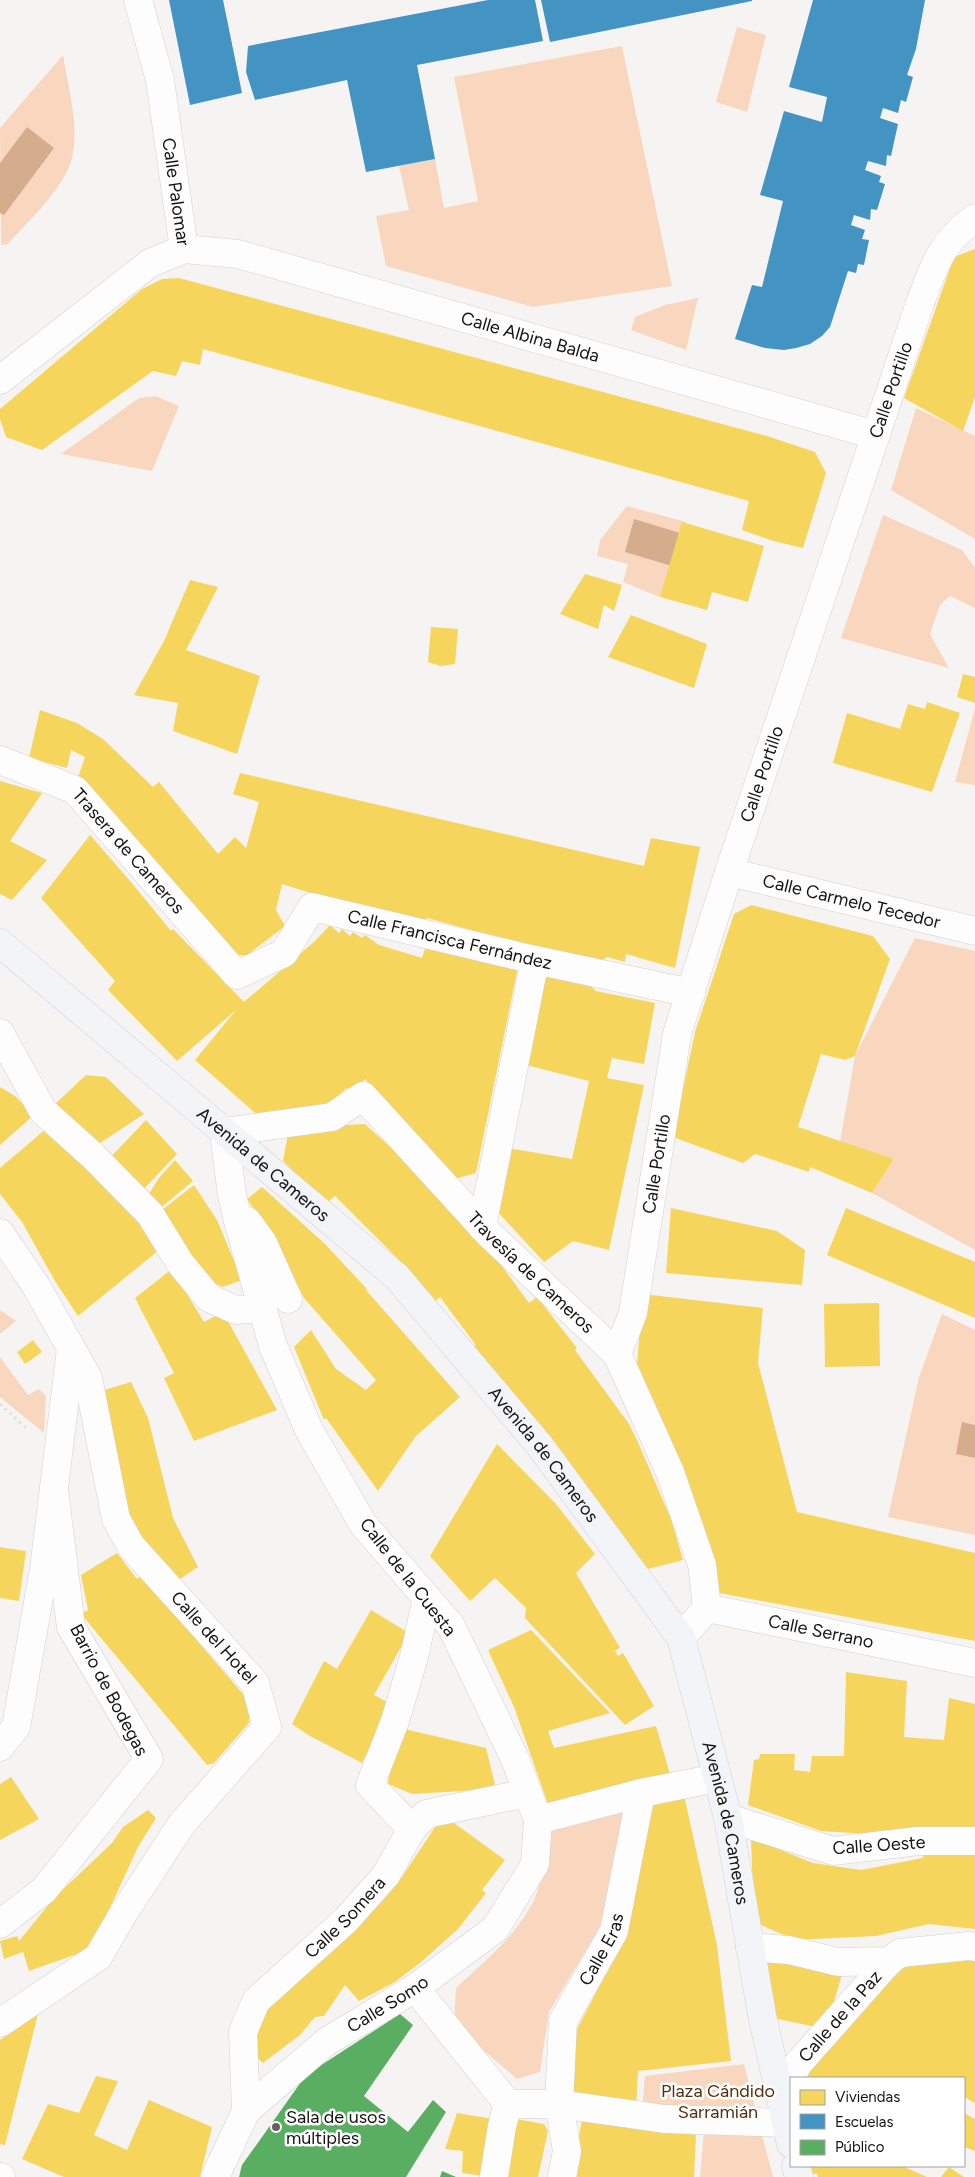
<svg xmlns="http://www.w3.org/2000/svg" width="975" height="2177" font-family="Figtree,sans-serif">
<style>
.green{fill:#f9d7bf}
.water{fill:#d5ac8c}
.homes{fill:#f6d55c}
.schools{fill:#4393c3}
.public{fill:#5aae61}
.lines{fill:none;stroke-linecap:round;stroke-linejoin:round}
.minor-casing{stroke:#d2d0cf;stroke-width:29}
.major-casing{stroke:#d2d1d0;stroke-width:29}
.path{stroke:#e2e0e0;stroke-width:3;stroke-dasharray:2.5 4;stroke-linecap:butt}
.minor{stroke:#fefdfd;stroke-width:28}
.major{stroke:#f3f4f8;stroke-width:28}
.poi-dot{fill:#646261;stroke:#fff;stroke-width:2}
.labels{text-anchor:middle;stroke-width:5;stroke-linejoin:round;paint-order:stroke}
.street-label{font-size:18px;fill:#151413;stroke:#fff}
.park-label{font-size:18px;fill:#542e0b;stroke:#fff}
.poi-label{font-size:18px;fill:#151413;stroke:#fff;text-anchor:start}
</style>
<rect width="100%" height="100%" fill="#f6f4f2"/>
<g class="green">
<polygon points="737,27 766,35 747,112 716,102"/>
<polygon points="622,46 672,286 533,307 386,266 376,216 409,210 399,166 435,159 444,208 478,201 454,77"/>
<path d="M63,55C68,86 80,128 72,158C64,189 29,220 8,244L1,245L0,128Z"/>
<polygon points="698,298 686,350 631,330 635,317 665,305"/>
<polygon points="156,396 179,406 152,471 61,454 139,398"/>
<polygon points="916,408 975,436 975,539 891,490"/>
<polygon points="627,506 686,522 667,597 660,597 623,582 628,564 597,556 600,540"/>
<polygon points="883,515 962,550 975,568 975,608 950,596 940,605 930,634 949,668 841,638"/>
<polygon points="975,708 975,785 955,782"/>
<polygon points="915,938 975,951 975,1250 872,1193 894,1159 840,1142 855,1056"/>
<polygon points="0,1310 16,1321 0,1334"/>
<polygon points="942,1314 975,1330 975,1535 888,1517 919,1377"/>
<polygon points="0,1357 28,1395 39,1389 46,1396 44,1433 0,1397"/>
<path d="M627,1811L600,1927L549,2012L540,2072L517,2079L454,2025L456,1988C484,1962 515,1937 533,1902C544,1880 544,1851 548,1827Z"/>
<polygon points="744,2064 773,2177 700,2177 704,2131 641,2123 645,2076"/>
</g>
<g class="water">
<polygon points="27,127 54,148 4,215 0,213 0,163"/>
<polygon points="634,519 680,533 672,566 625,552"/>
<polygon points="962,1422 975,1425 975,1458 956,1454"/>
</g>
<g class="homes">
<polygon points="975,249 975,397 963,431 904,398 954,257"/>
<polygon points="179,278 767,436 815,452 826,473 803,548 773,541 742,530 749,501 203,349 200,365 182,361 176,376 153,371 42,450 6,437 0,419 0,409 142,289 162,279"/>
<polygon points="682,522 764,546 748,602 712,592 707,610 660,597"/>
<polygon points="585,574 622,585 614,611 604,605 598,629 560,614"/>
<polygon points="190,580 218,587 186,650 260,676 237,754 173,731 178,703 134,695 164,641"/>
<polygon points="631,615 707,644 694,688 608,657"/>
<polygon points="431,627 458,629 455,664 440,666 428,662"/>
<polygon points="963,674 975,677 975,703 957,697"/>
<polygon points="927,702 960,713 932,792 833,763 847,713 900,729 908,704 925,709"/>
<polygon points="40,710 77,723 103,739 153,787 159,782 218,854 235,837 246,848 259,802 233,794 240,773 644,866 651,838 700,847 675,968 626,954 625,962 607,957 597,964 427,918 423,924 367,911 282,884 276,910 285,926 247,955 234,955 77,780 85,757 71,750 67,768 29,758"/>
<polygon points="0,781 42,793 10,841 47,860 12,900 0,894"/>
<polygon points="90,835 131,882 171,931 173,929 244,1002 315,941 330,925 339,933 342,929 350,936 353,932 362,938 365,935 379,945 422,958 426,946 518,967 476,1173 455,1179 365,1079 353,1091 347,1088 319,1111 262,1119 195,1060 236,1010 177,1061 108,990 115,981 41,898"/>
<polygon points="751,905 873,936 890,959 855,1056 845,1060 821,1054 798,1127 894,1159 872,1193 810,1167 809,1172 755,1154 743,1163 673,1137 695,1032 734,914"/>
<polygon points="539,972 587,983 596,991 655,1003 644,1064 612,1058 607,1078 644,1085 609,1250 573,1241 544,1262 495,1209 508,1148 572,1159 589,1081 522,1064"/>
<polygon points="86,1075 106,1077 144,1114 91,1149 55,1104"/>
<polygon points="0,1087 15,1096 34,1115 0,1145"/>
<polygon points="146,1120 177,1154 138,1195 106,1162"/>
<polygon points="365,1124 464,1214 529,1303 537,1297 577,1348 575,1350 629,1424 637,1440 671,1519 683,1560 648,1569 475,1353 475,1344 440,1297 435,1302 408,1269 335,1196 326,1204 283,1161 289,1128"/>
<polygon points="47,1128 164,1246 78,1316 55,1281 22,1222 0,1194 0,1168"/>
<polygon points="175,1160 193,1181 158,1210 147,1197 159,1178"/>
<polygon points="194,1185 217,1220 242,1280 223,1287 196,1275 162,1210"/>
<polygon points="262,1187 325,1244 367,1289 366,1290 460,1397 416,1436 378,1491 326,1418 324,1420 294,1347 311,1330 336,1369 366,1390 376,1380 304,1298 274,1238 247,1199"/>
<polygon points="671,1208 777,1231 805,1250 802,1285 666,1273"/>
<polygon points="846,1208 975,1262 975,1318 827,1255"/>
<polygon points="172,1269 204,1322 223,1312 277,1410 194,1441 164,1378 174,1373 135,1298"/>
<polygon points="643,1294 763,1308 758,1363 797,1512 975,1553 975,1641 719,1593 637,1364"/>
<polygon points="879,1303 880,1366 825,1367 824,1304"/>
<polygon points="33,1340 42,1352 25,1364 17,1352"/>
<polygon points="131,1382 148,1418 173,1518 198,1567 177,1581 126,1527 101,1391"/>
<polygon points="497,1444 556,1504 595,1554 576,1573 620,1648 615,1651 618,1656 623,1653 654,1706 625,1725 525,1618 526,1608 495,1578 470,1601 430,1556"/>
<polygon points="0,1547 26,1551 19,1601 0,1598"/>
<polygon points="117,1553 137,1579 141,1576 250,1702 249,1723 214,1763 207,1765 81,1614 88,1610 81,1575"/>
<polygon points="371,1610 409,1633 374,1695 391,1704 362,1763 310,1736 292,1724 324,1661 337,1669"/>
<polygon points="531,1630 610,1713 548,1731 554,1748 656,1726 672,1781 550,1810 514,1707 488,1650"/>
<polygon points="846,1672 907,1681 904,1737 944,1740 949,1698 975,1704 975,1836 898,1836 821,1831 748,1805 754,1760 759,1759 760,1754 795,1754 794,1770 810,1772 812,1756 844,1756"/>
<polygon points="400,1728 486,1748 496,1789 412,1794 388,1784 391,1755"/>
<polygon points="11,1777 39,1819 0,1840 0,1784"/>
<polygon points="684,1795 717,1945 731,2061 638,2071 636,2110 568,2091 577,2029 627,1933 643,1803"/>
<polygon points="148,1810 156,1818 138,1847 91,1949 29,1971 23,1952 4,1959 0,1941 17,1936 19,1941 54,1898 112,1843 123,1827"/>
<polygon points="443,1815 505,1860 482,1890 486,1893 458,1929 421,1962 395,1982 359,2001 345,1985 324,2016 315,2017 300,2035 263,2063 250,2051 253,2021 351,1925 380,1904 402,1877"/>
<polygon points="751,1838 813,1863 861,1870 923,1858 923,1852 975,1848 975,1929 929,1924 876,1936 795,1940 754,1922"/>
<polygon points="765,1956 780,1963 795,1966 797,1960 843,1971 826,2029 773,2018"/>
<polygon points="975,1958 975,2103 964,2097 964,2078 804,2078 843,2024 909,1963"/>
<polygon points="38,2014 5,2145 0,2144 0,2040"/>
<polygon points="96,2076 118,2081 94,2135 127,2150 149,2100 212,2127 200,2177 64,2177 22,2159 48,2104 79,2113"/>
<polygon points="457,2113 493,2119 485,2176 462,2173 463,2151 445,2149"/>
<polygon points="964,2113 975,2119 975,2151 964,2147"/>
<polygon points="516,2119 544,2124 548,2131 538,2177 497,2177"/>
<polygon points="582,2119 638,2125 696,2135 694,2177 572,2177"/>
<polygon points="804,2166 902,2166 927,2177 818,2177 817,2174 805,2173"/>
<polygon points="949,2167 964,2177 941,2177"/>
</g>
<g class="schools">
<polygon points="169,0 223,0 242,93 190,105"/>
<polygon points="488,0 535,0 543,41 417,65 435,159 366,172 347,80 255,100 246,72 248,46"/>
<polygon points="541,0 752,0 752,1 550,42"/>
<polygon points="813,0 925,0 916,49 907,75 913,77 906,102 901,100 898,113 883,108 880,118 898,124 891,156 887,155 886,166 868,161 865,170 881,176 879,182 885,184 877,210 871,209 870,220 854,215 851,225 865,230 862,239 869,240 864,265 858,264 856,273 848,271 830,327 822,336 810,344 796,348 784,350 765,348 735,339 752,285 762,287 783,201 760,195 784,111 822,122 827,97 789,87"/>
</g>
<g class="public">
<polygon points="400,2014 413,2025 364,2096 408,2132 433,2100 446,2112 406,2177 239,2177 242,2165 306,2075"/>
<polygon points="442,2171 456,2177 440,2177"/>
</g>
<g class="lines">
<defs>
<g id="minor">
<path id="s1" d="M138,0L160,80L184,249"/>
<path id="s2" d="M0,380L150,263L184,249L238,254L875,435"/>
<path id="s3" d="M0,760L75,790L237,975L284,953L312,907L535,960L691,993"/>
<path id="s4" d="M729,872L975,931"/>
<polyline points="0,1033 43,1111 92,1155 150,1214 180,1263 209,1298 236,1310 263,1308"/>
<polyline points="247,1221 263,1243 288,1299"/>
<polyline points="482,1227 535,960"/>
<path id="s5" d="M0,1233L36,1286L88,1378L116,1519L131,1546L255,1683L267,1727L181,1825L123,1914L98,1957L0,2023"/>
<path id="s6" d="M617,1354L633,1313L677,1034L729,872L919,306C933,268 940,243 975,218"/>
<path id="s7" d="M681,1638L707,1608L975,1663"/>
<polyline points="0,1747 16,1727 44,1569 71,1349"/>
<polyline points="728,1818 833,1851 918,1841 975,1841"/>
<polyline points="538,1820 641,1793"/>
<polyline points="412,1829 370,1785 395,1721 414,1657 427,1598"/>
<polyline points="0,1924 44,1890 149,1759 71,1627 54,1489"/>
<polyline points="750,1947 789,1950 838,1962 889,1961 900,1953 969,1946 975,1947"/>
<polyline points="415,1988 508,2104 559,2104 665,2119 787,2123"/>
<path id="s8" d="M782,2101L797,2065L889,1961"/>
<path id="s9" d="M246,2111L243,2032L256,2001L346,1920L386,1875L412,1829L426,1814L527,1793"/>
<polyline points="0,2177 1,2177"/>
<path id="s10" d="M215,2177L246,2111L326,2042L415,1988L495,1929L535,1864L538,1820L515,1759L451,1626L363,1524L309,1430L273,1346L238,1221L232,1195L224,1132L332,1117L363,1096L490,1235L617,1354L670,1472L702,1565L707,1608"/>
<polyline points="494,2177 502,2126 508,2104"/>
<path id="s11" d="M562,2177L567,2151L559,2104L563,2021L614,1931L641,1793L717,1778"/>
</g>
<g id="major">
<path id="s12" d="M0,943L397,1277L540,1446L681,1638L728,1818L762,2015L791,2144"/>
<polyline points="796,2166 799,2177"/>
</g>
</defs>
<use href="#minor" class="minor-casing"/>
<use href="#major" class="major-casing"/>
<polyline class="path" points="0,1404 26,1428"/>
<use href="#minor" class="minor"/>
<use href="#major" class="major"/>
</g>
<circle class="poi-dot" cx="276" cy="2127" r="5"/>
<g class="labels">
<g class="street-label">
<text dy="6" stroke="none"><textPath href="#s1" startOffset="196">Calle Palomar</textPath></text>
<text dy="6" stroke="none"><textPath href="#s2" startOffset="585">Calle Albina Balda</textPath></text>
<text dy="6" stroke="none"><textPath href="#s6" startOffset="1005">Calle Portillo</textPath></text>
<text dy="6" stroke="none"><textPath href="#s6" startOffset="600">Calle Portillo</textPath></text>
<text dy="6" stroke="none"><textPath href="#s3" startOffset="162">Trasera de Cameros</textPath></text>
<text dy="6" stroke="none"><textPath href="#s4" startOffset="126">Calle Carmelo Tecedor</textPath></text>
<text dy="6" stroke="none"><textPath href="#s3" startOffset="574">Calle Francisca Fernández</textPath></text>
<text dy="6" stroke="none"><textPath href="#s12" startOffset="344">Avenida de Cameros</textPath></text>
<text dy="6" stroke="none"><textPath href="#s6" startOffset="195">Calle Portillo</textPath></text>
<text dy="6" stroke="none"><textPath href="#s10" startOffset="1660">Travesía de Cameros</textPath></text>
<text dy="6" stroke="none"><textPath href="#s12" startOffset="749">Avenida de Cameros</textPath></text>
<text transform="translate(408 1577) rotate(52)" y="6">Calle de la Cuesta</text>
<text dy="6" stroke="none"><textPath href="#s7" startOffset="156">Calle Serrano</textPath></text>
<text dy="6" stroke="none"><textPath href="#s5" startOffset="468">Calle del Hotel</textPath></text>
<text transform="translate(109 1690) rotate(62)" y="6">Barrio de Bodegas</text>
<text dy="6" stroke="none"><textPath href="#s12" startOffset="1169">Avenida de Cameros</textPath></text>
<text transform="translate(879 1845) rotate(-4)" y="6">Calle Oeste</text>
<text dy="6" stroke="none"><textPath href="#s9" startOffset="235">Calle Somera</textPath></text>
<text dy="6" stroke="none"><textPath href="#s11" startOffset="239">Calle Eras</textPath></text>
<text dy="6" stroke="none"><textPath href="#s10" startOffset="251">Calle Somo</textPath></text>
<text dy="6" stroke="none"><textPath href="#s8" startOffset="104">Calle de la Paz</textPath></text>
</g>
<g class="park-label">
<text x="718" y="2097">Plaza Cándido<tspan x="718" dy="21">Sarramián</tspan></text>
</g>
<g class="poi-label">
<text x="286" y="2123">Sala de usos<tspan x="286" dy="21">múltiples</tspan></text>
</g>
</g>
<rect x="790" y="2077" width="175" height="90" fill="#ffffff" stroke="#a1a1a1"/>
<rect x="800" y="2090" width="25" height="15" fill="#f6d55c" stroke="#a1a1a1"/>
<text x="835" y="2102" font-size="15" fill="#151413">Viviendas</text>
<rect x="800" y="2114" width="25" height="15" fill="#4393c3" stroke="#a1a1a1"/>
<text x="835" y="2127" font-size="15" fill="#151413">Escuelas</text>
<rect x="800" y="2140" width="25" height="15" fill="#5aae61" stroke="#a1a1a1"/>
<text x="835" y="2152" font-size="15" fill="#151413">Público</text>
</svg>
